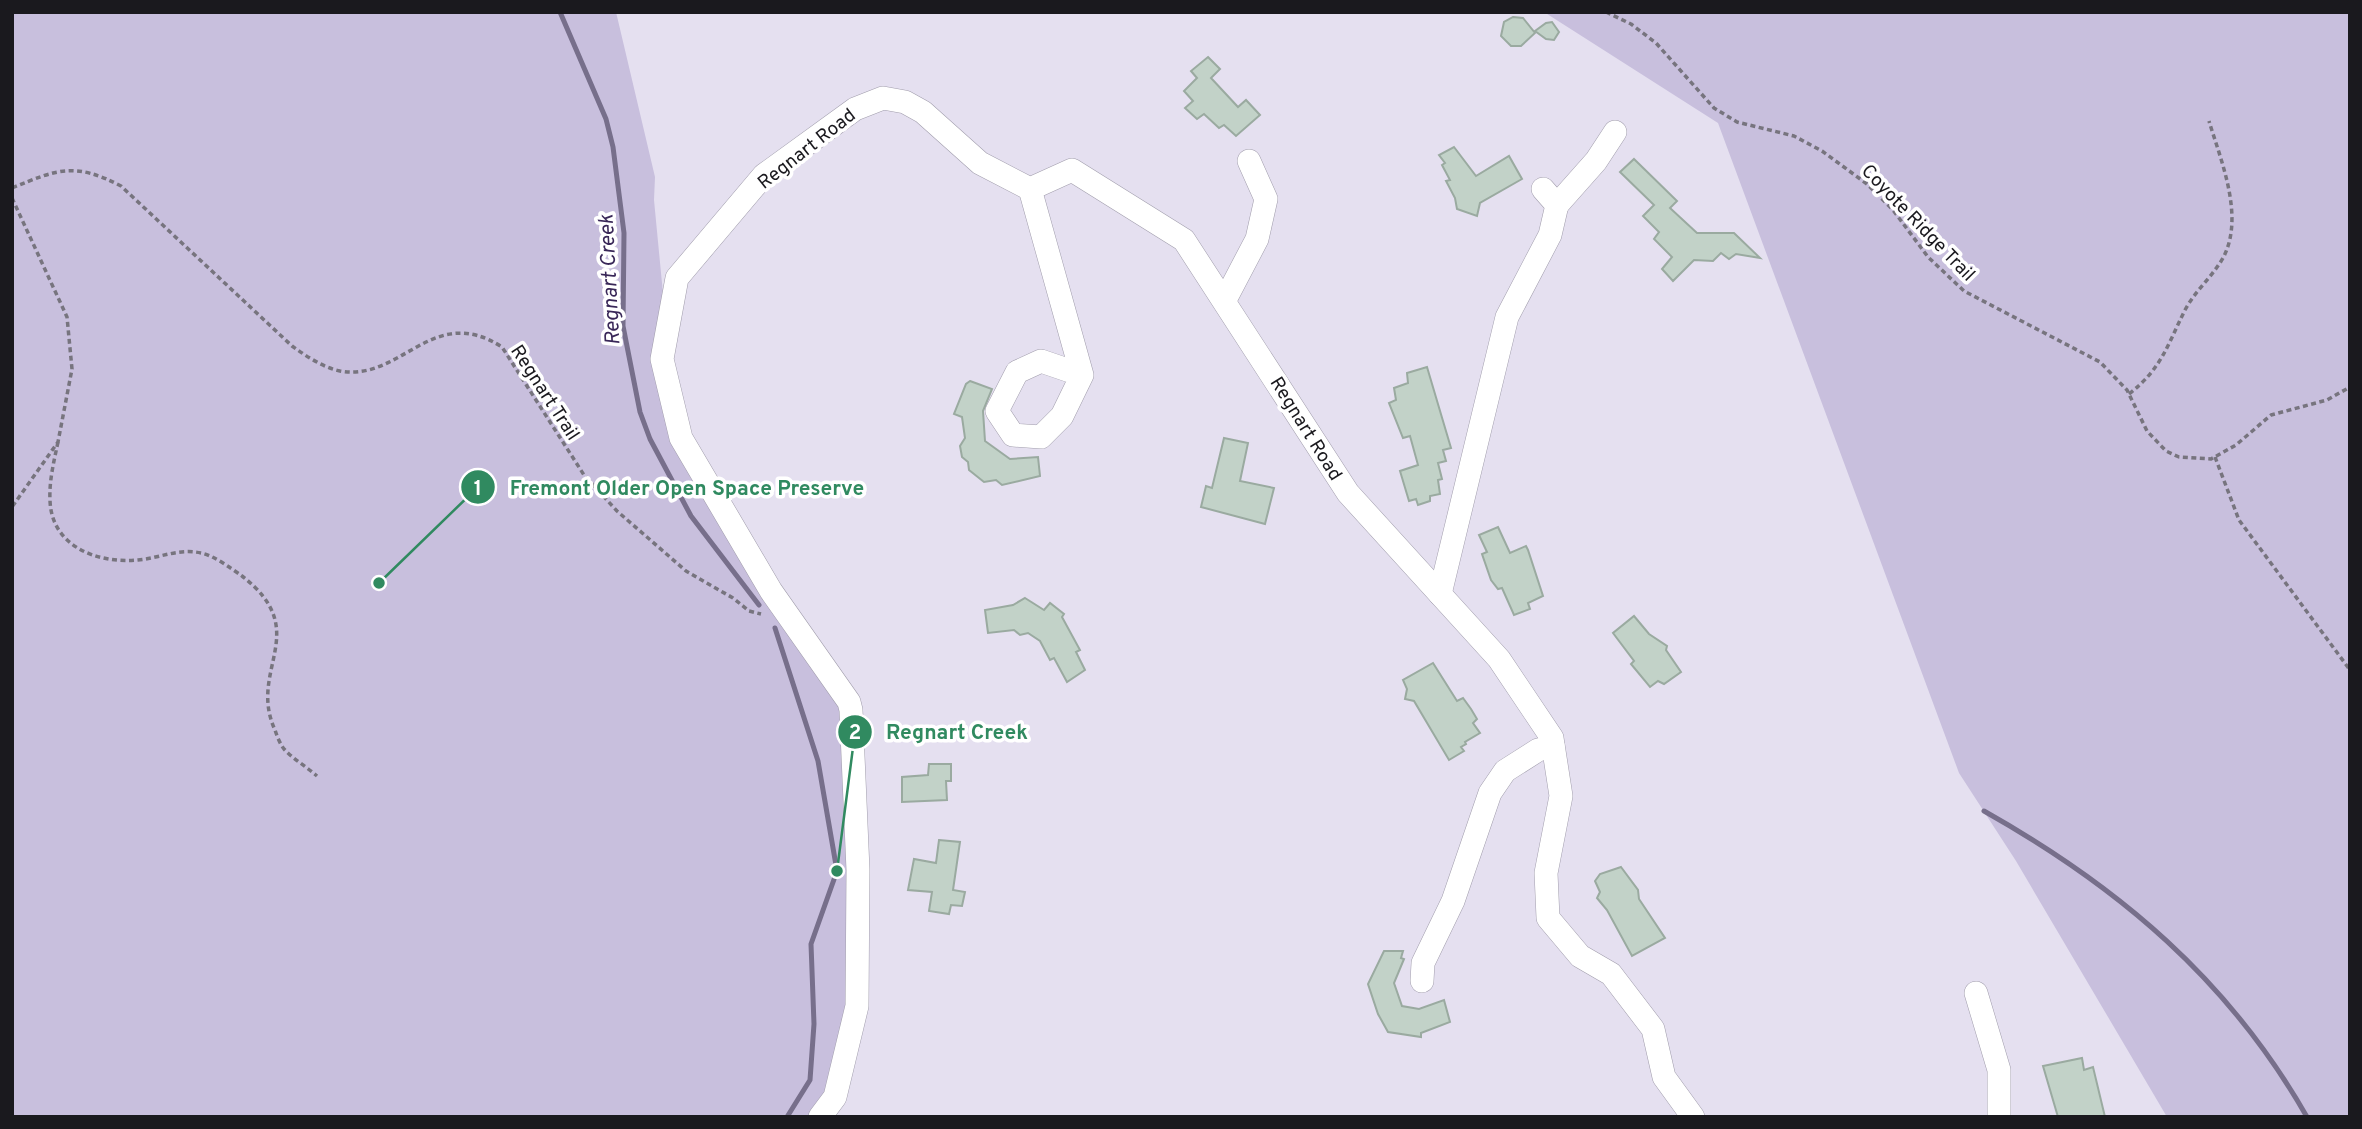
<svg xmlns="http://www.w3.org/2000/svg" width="2362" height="1129" font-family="Overpass,sans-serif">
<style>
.green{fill:#c8bfdd}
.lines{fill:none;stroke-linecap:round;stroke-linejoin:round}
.stream{stroke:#776f8b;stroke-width:5}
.building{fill:#c2d2c8;stroke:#9aaaa0;stroke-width:2}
.minor-casing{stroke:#a19dac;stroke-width:24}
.path{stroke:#77747e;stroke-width:3.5;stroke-dasharray:5 3.5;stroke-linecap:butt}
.minor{stroke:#fff;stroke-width:23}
.labels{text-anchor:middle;stroke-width:7;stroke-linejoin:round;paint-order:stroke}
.street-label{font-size:19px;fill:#1a191e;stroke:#fff}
.water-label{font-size:21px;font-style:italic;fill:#392758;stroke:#fff}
.leader{fill:none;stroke:#308a60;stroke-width:2.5}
.callout-dot{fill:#308a60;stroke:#fff;stroke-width:2.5}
.mark-label{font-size:21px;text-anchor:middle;font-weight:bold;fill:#fff}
.callout-label{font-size:21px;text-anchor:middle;font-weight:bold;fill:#308a60;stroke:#fff;stroke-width:7;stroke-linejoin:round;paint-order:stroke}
</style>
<rect width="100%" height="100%" fill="#e5e0f0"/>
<g class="green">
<polygon points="12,12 616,12 655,177 654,200 669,356 685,436 858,722 863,1003 827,1117 12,1117"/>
<polygon points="1544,12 2350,12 2350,1117 2167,1117 2016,861 1959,773 1718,123"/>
</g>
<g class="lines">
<g class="stream">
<polyline points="560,12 606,119 613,147 624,233 623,326 640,412 650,439 691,516 759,605"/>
<polyline points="775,628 818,761 837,871 811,944 814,1024 810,1080 787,1117"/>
<path d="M1984,811C2119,887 2229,980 2307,1117"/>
</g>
</g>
<g class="building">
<polygon points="1513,17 1523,18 1535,33 1521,46 1511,46 1501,36 1504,22"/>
<polygon points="1552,22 1559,32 1554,40 1546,39 1535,31 1546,23"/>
<polygon points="1208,57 1220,69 1211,78 1238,107 1246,100 1260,115 1236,136 1224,125 1219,128 1204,114 1197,119 1185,108 1193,101 1184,91 1197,78 1191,71"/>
<polygon points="1454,147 1476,176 1509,156 1522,179 1480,203 1477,216 1457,209 1455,198 1446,181 1450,180 1442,165 1445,163 1439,155"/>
<polygon points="1634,159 1677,201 1670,208 1697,233 1734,233 1760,258 1736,254 1729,259 1721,253 1713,261 1694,260 1673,281 1662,269 1672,257 1654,239 1659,232 1643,216 1654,205 1620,172"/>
<polygon points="1427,367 1451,448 1443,450 1446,461 1438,463 1442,479 1438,480 1440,494 1430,496 1430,501 1418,505 1416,499 1409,501 1400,471 1418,465 1410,436 1403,438 1389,403 1396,400 1394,388 1408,383 1407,373"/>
<polygon points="970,381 992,389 983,411 985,441 1010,459 1038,457 1040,476 1002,485 996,480 984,482 969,470 968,462 962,457 960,446 965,438 962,417 954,414 966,384"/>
<polygon points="1224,438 1248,443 1240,481 1274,488 1265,524 1201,507 1206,486 1212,488"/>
<polygon points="1498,527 1510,553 1526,546 1528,550 1543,596 1528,603 1530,609 1514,615 1502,588 1498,589 1491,580 1482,554 1487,552 1479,535"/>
<polygon points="1025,598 1044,610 1050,603 1064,614 1062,617 1080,650 1076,652 1085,670 1067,682 1054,658 1050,660 1040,641 1028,633 1020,635 1014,630 988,633 985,610 1013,605"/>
<polygon points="1634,616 1649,634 1667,646 1666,650 1681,672 1664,684 1658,681 1650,687 1631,664 1634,661 1613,633"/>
<polygon points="1433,663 1457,701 1463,698 1471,709 1477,719 1473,723 1480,733 1465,742 1466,744 1461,747 1464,751 1449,760 1414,701 1405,699 1407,689 1403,680"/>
<polygon points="929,764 951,764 951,781 946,781 947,800 902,802 902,777 928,775"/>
<polygon points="939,840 960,842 953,890 965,892 962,906 951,905 949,914 929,911 932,892 908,890 914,859 936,863"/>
<polygon points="1621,867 1638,890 1639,899 1665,938 1632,956 1607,910 1597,898 1600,892 1595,881 1600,874"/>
<polygon points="1384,951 1403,951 1401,958 1404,959 1394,983 1402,1006 1419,1009 1444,1000 1450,1022 1421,1033 1421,1037 1388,1032 1378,1014 1368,984"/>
<polygon points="2082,1058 2084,1070 2093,1067 2105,1117 2058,1117 2043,1066"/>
</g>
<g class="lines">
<defs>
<g id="minor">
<polyline points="1030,189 1082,375 1062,416 1041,437 1013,435 997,411 1017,372 1041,361 1082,375"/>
<polyline points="1557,205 1596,161 1615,132"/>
<polyline points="1225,300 1257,239 1266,199 1249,161"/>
<polyline points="1440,594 1507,317 1550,235 1557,205 1543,189"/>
<polyline points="1422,981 1423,963 1453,901 1490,793 1505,771 1538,750 1553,746"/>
<polyline points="1976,993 1999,1070 1999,1117"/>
<polyline points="820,1117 835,1097 857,1006 858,870 851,710 849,702 771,591 681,438 662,359 677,278 764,175 855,109 883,98 905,102 923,112 980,163 1030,189 1072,170 1184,240 1348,493 1499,659 1552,738 1561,796 1546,873 1548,918 1580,956 1611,974 1653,1029 1664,1077 1693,1117"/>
</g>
</defs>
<use href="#minor" class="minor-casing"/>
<g class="path">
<polyline points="1606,12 1631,24 1656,43 1714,108 1737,122 1794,136 1822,151 1867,184 1893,210 1928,257 1964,291 2100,362 2127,390 2147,431 2166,451 2179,457 2211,459 2236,445 2271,415 2327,400 2350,387"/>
<path d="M12,188C58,169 75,162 121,186L292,346C306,356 322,367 340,371C402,382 432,302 502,347L584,475L617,511L686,571L733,598L749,611L761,614"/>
<polyline points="12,198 67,317 72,369 58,442 12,507"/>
<path d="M2129,394C2162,368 2167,346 2185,310C2195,291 2212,277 2223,258C2245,217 2221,161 2209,121"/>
<path d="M58,442C54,461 49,481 50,500C51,546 97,564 138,560C160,558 179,548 201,553C213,555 232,569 242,576C314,632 247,669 275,730C277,736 280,744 284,749C293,759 307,767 317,776"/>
<polyline points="2215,457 2239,520 2350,670"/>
<polyline points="12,678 12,700"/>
</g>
<use href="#minor" class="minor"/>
</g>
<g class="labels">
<g class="street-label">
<text transform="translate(806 148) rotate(-38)" y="7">Regnart Road</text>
<text transform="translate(1919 222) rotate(46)" y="7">Coyote Ridge Trail</text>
<text transform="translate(546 392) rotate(57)" y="7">Regnart Trail</text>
<text transform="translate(1307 428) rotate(58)" y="7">Regnart Road</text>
</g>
<g class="water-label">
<text transform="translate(609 280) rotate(-93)" y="7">Regnart Creek</text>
</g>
</g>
<path class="leader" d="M379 583L478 487M837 871L855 732"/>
<g class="callout-dot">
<circle cx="379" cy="583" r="7"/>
<circle cx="837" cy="871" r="7"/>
<circle cx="478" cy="487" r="18"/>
<circle cx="855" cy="732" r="18"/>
</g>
<g class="mark-label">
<text x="478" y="495">1</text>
<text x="855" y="739">2</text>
</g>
<g class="callout-label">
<text x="687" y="495">Fremont Older Open Space Preserve</text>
<text x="957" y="739">Regnart Creek</text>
</g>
<rect width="2362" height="1129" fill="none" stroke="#1a191e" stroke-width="28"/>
</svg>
